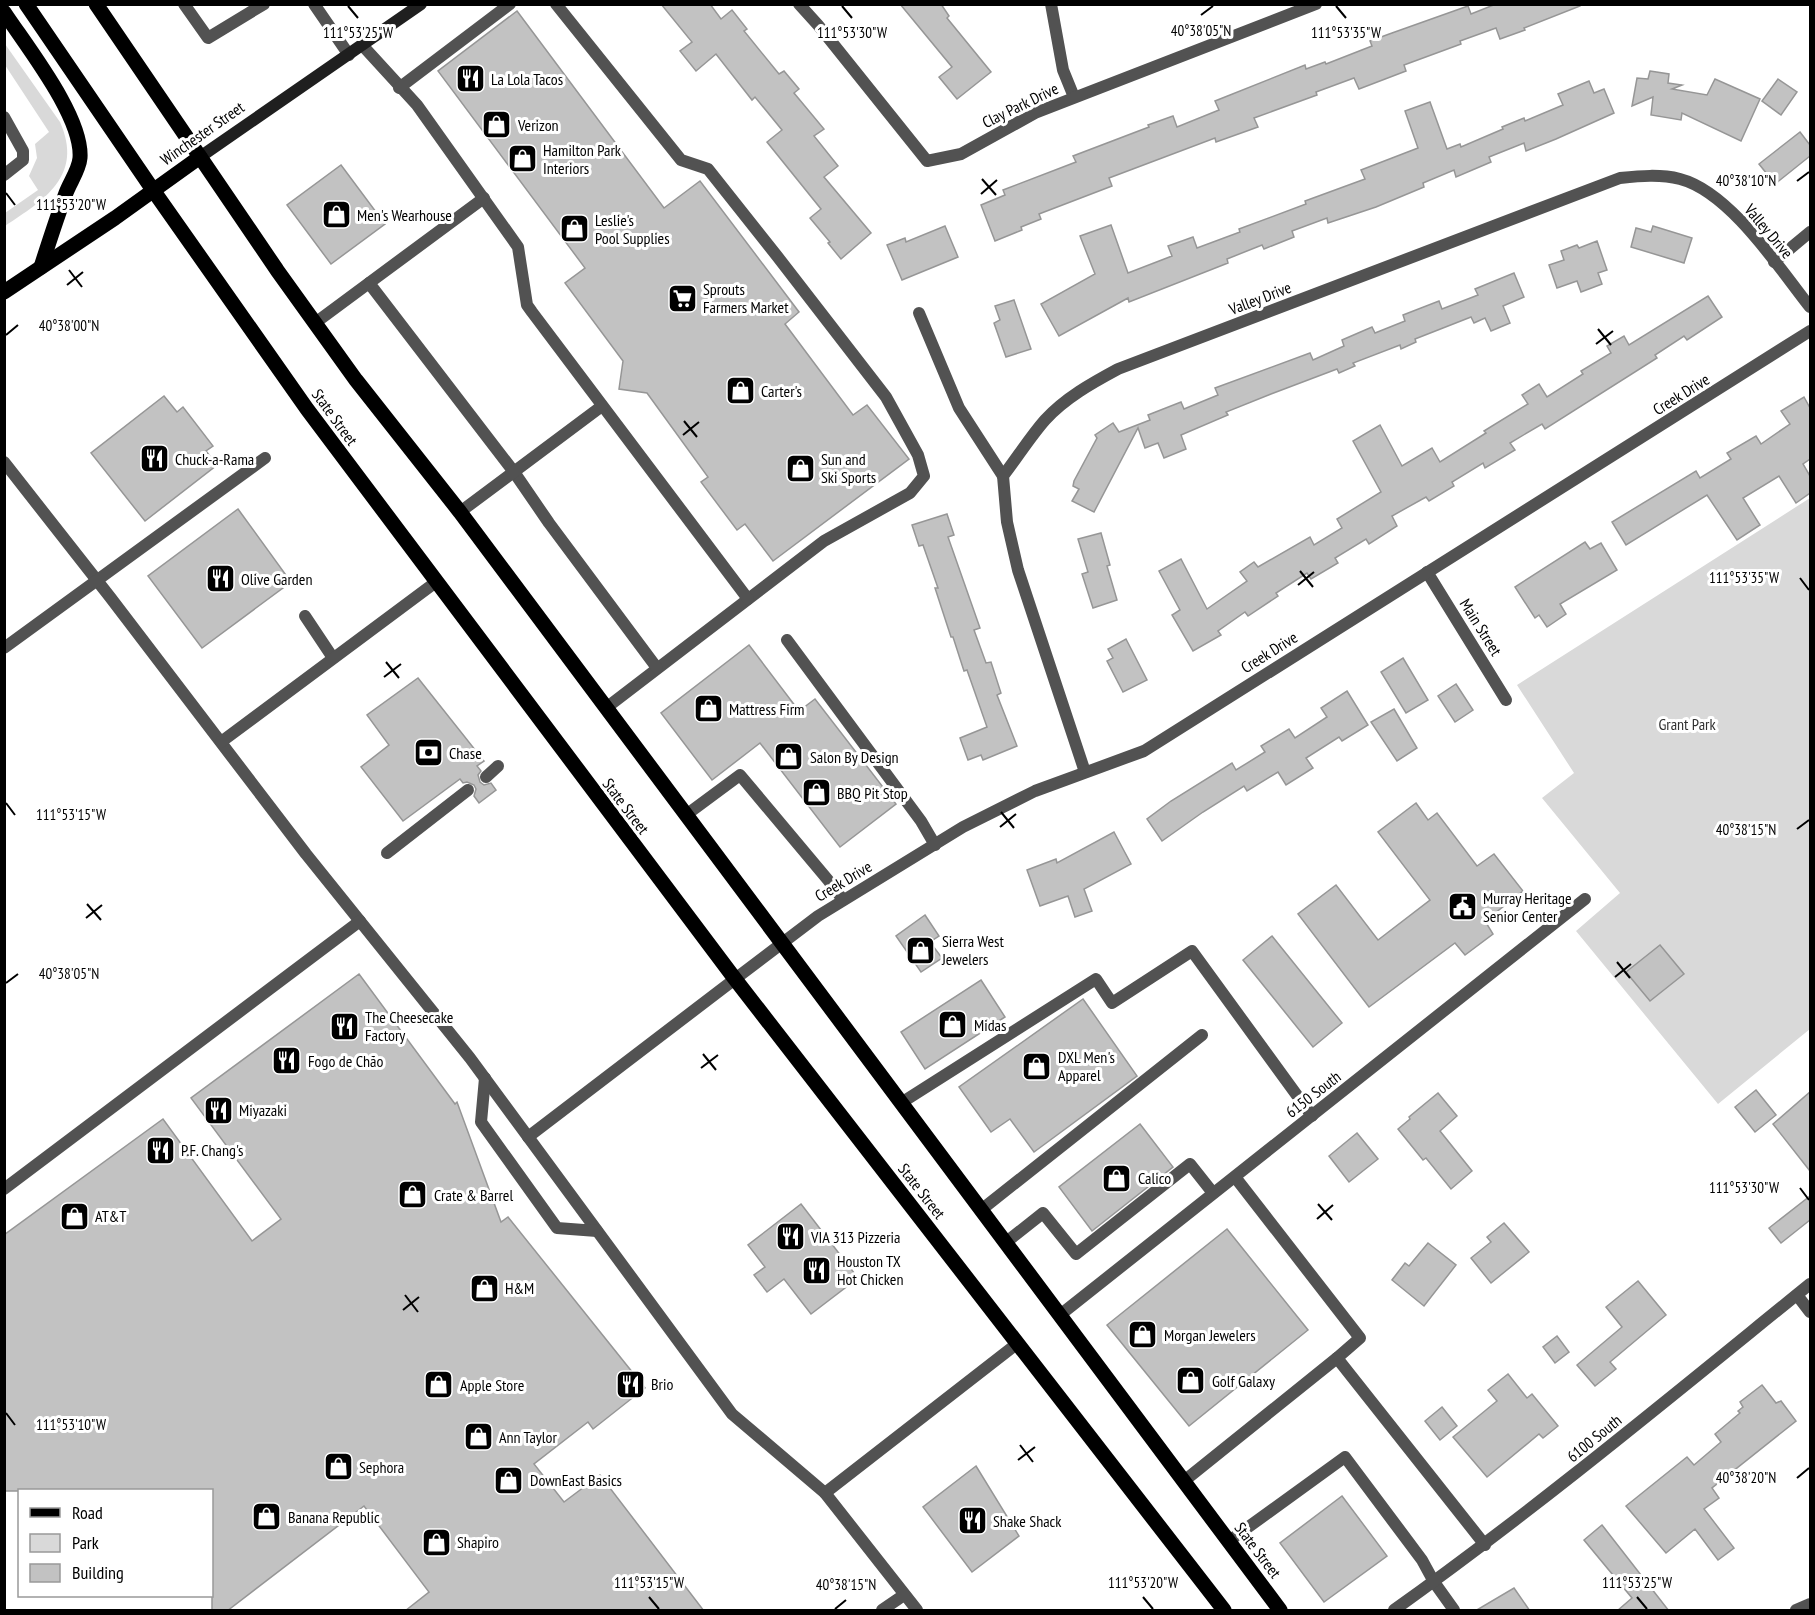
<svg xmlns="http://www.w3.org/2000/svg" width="1815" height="1615" font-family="'PT Sans Narrow',sans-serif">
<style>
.green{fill:#d9d9d9}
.building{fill:#c2c2c2;stroke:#969696;stroke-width:1.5}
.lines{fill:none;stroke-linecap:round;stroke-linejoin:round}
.lane{stroke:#525252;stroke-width:12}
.street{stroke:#525252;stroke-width:12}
.secondary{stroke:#1f1f1f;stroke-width:12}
.primary{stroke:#000;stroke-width:15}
.ticks{fill:none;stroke:#000;stroke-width:2}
.labels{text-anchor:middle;stroke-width:6;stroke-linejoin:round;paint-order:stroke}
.poi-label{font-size:16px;fill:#000;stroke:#fff;text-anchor:start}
.street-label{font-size:16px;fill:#000;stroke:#fff}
.park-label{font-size:16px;fill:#303030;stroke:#fff}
.ticks-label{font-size:15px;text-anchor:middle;fill:#000;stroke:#fff;stroke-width:6;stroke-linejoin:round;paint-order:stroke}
</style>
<rect width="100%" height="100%" fill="#fff"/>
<g class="green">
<path d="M5,44L60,122C84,176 44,200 5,226V213L38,190L29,176L37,158L35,144L49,132L5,65Z"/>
<polygon points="1810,498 1810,1029 1718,1104 1576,931 1620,893 1542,798 1574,773 1517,685"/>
</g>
<g class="building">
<polygon points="661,4 710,4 721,19 732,10 747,29 744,31 779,74 784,71 799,89 794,93 824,129 814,136 838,166 824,177 871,233 841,259 828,243 830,242 810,218 821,209 767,142 782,130 755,97 752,100 716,54 696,71 680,51 692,42"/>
<polygon points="900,4 941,4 949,16 947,18 991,72 957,99 939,77 952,67"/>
<polygon points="1496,4 1580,4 1580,6 1524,28 1525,30 1500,39 1496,28 1460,41 1461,44 1404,65 1406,71 1359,89 1354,78 1316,92 1317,95 1254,118 1258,127 1216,142 1215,138 1109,178 1112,186 1039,214 1041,219 1021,227 1022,230 995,241 981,205 1005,195 1003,190 1076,162 1073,156 1149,127 1148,125 1173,116 1177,127 1219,110 1215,101 1305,65 1306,69 1325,62 1326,64 1372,46 1370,41 1392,33 1468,6 1471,14"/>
<polygon points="517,11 664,208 700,181 799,312 785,324 853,415 867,405 909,459 773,561 745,524 737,530 701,482 708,477 647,393 619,389 623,361 565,283 585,268 438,71"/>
<polygon points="1650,71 1669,74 1668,83 1682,85 1672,89 1707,95 1715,79 1760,99 1741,141 1682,113 1681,120 1651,115 1653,97 1632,106 1637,78 1648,79"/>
<polygon points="1778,79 1797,92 1781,115 1762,101"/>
<polygon points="1589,81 1594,93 1604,89 1614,113 1556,139 1526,151 1524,143 1489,157 1491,162 1456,177 1454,170 1423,183 1424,187 1376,207 1328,223 1327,218 1292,231 1294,237 1264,249 1262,245 1227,259 1228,263 1129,302 1128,298 1059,336 1041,304 1095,274 1080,236 1111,225 1128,273 1172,256 1168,246 1193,237 1197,248 1240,232 1239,229 1306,204 1305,201 1365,179 1361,170 1418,148 1405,111 1430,102 1447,149 1460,144 1461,147 1503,129 1502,127 1524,118 1525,121 1563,105 1558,94"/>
<polygon points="1800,132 1810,145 1810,156 1775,184 1759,164"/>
<polygon points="341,165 385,224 331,264 287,205"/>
<polygon points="945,226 958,257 902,280 887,245 905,238 906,242"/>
<polygon points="1653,226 1692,238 1684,263 1631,247 1636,228 1651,232"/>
<polygon points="1597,241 1607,270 1598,273 1602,284 1581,292 1577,281 1557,288 1549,265 1564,260 1561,251 1577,245 1579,248"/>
<polygon points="1514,273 1524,297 1503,306 1510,323 1491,331 1485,318 1474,323 1471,317 1415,339 1416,342 1401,349 1400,345 1353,363 1355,366 1339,373 1337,369 1271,394 1226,412 1228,415 1181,435 1186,449 1164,458 1158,443 1145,448 1138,428 1094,512 1072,501 1079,489 1073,486 1074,481 1097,438 1095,435 1113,423 1119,432 1150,420 1148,415 1181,402 1184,409 1218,395 1215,388 1310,353 1313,360 1344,346 1342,340 1372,327 1375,333 1405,321 1403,315 1439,301 1442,309 1478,295 1475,289"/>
<polygon points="1708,296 1722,317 1687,340 1684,336 1655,355 1657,358 1545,429 1542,424 1510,443 1515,450 1485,468 1483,463 1452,482 1454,486 1429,501 1426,497 1392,516 1397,526 1369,544 1366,539 1335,558 1338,563 1311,579 1307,573 1276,593 1278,596 1248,616 1245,612 1218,631 1221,635 1193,651 1172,615 1180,610 1159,571 1181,559 1207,609 1247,581 1240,572 1254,562 1258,567 1310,537 1314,545 1342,528 1337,519 1381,492 1353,441 1380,425 1402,466 1432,448 1440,462 1486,433 1484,431 1528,404 1522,395 1539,384 1547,397 1583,374 1581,371 1611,353 1607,346 1624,336 1629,345"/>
<polygon points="1014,300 1031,349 1006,357 994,323 1000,320 995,306"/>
<polygon points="164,396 177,412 183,407 213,446 206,451 217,465 145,521 91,453"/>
<polygon points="1804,397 1810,408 1810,459 1803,464 1810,476 1810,493 1796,503 1779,476 1743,498 1760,525 1737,540 1707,495 1626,545 1612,522 1696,471 1700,478 1731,459 1727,453 1756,436 1761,444 1790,424 1781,411"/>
<polygon points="238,509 291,582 202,648 148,576"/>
<polygon points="947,514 954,535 948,537 980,628 974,630 986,663 991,662 1001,693 997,695 1017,746 983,760 981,755 968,760 960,738 987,727 967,670 964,671 953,637 951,637 935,588 938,588 923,545 919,546 912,525"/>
<polygon points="1101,533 1110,565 1107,566 1117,600 1093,608 1082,574 1088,572 1078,539"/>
<polygon points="1585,542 1590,549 1601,543 1617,570 1560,604 1566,614 1547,627 1539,615 1535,618 1515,587"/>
<polygon points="1126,639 1147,680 1123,692 1107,661 1113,658 1108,649"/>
<polygon points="749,645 799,711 815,699 896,804 840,847 760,743 712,780 661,713"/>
<polygon points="1403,658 1428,700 1406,713 1381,672"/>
<polygon points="418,678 484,761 477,766 481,771 478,775 480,782 484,785 491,783 496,790 479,803 474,796 476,789 474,785 467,782 463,783 460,779 403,821 361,767 389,745 367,715"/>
<polygon points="1456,684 1473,710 1455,722 1438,696"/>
<polygon points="1347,691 1368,725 1342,741 1339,737 1306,758 1313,768 1286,785 1278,772 1247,791 1244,786 1203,812 1162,841 1147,819 1171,801 1232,763 1236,770 1265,752 1261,746 1289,729 1295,738 1327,717 1321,708"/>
<polygon points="1394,709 1417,748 1397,761 1371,722"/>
<polygon points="1416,803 1428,820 1437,813 1477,866 1494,854 1523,891 1485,921 1493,934 1465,955 1455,943 1369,1007 1298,914 1336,885 1378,940 1430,900 1378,832"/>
<polygon points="1114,832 1131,864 1084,889 1092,911 1075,917 1068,896 1040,906 1027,870 1056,859 1057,863"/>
<polygon points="925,915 939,936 930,942 942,958 921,972 896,936"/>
<polygon points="1272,936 1342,1023 1313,1047 1243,960"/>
<polygon points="1660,945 1684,974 1650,1001 1626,972"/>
<polygon points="359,974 455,1104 457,1102 501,1222 508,1217 645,1388 593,1429 588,1422 534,1464 564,1502 600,1475 704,1611 405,1611 429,1592 364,1506 227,1611 212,1611 212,1491 4,1491 4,1235 163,1119 252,1241 281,1219 191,1098"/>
<polygon points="981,980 1005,1017 925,1069 901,1032"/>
<polygon points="1083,999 1137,1076 1034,1152 1010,1119 991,1132 959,1087"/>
<polygon points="1756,1090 1776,1115 1755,1132 1735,1107"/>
<polygon points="1810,1092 1810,1171 1773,1124"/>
<polygon points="1438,1093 1457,1116 1440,1131 1472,1171 1451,1189 1426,1158 1423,1160 1398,1129 1410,1119 1409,1117"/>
<polygon points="1140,1124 1173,1167 1092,1231 1059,1187"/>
<polygon points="1357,1133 1378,1159 1349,1182 1329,1156"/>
<polygon points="1810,1196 1810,1220 1781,1243 1769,1228"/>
<polygon points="801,1204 858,1278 811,1314 784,1279 767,1292 754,1275 765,1267 748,1245"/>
<polygon points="1504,1223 1529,1252 1491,1283 1471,1258 1491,1242 1487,1237"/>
<polygon points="1227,1229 1308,1330 1189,1426 1107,1325"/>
<polygon points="1428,1243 1456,1265 1424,1306 1392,1280 1405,1263 1409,1266"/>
<polygon points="1638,1281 1666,1315 1610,1362 1616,1369 1595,1386 1577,1365 1622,1327 1606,1307"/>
<polygon points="1557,1336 1569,1352 1555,1363 1543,1347"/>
<polygon points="1508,1374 1527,1398 1532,1394 1558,1426 1543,1438 1539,1434 1487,1477 1453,1437 1497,1401 1488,1390"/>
<polygon points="1762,1385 1776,1403 1781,1401 1796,1421 1712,1488 1719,1498 1704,1509 1734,1548 1718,1560 1695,1529 1666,1553 1626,1506 1687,1457 1694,1465 1721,1442 1715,1434 1740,1413 1738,1411 1743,1407 1740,1402"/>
<polygon points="1442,1407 1457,1426 1440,1440 1425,1421"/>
<polygon points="976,1466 1019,1536 972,1572 923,1507"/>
<polygon points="1342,1496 1387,1556 1324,1602 1280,1543"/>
<polygon points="1602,1525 1669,1611 1617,1611 1632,1598 1584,1540"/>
<polygon points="1514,1588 1530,1611 1475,1611"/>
</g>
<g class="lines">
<g class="lane">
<polyline points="184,4 208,38 264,4"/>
<polyline points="314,4 349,55"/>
<polyline points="556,4 681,160 708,169 777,256 886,397 918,455 924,476 910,493 824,541 606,708"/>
<polyline points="1051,4 1063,70 1074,97"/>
<polyline points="363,46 417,105 518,247 527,305 532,312 748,599"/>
<polyline points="399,88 510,4"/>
<polyline points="4,117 23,151 23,160 4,175"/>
<polyline points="484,198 369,283 514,472 549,523 657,668"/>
<polyline points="919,313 959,408 1003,476"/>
<polyline points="315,323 369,283"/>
<polyline points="4,462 110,597 306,854 470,1058 732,1414 825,1493 917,1610"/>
<polyline points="460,512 602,406"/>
<polyline points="305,616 333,658"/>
<polyline points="787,640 921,821 935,845"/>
<polyline points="4,648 265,458"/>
<polyline points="221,742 436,582"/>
<polyline points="486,777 498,766"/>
<polyline points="686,815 740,775 828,880 843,900"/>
<polyline points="387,853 468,790"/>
<polyline points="485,1078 481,1122 557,1228 597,1231"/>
<polyline points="901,1103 1096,979 1112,1003 1192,951 1312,1116"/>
<polyline points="528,1137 735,979"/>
<polyline points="1235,1177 1360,1338 1337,1358 1485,1545"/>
<polyline points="4,1189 360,921"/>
<polyline points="981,1210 1202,1035"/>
<polyline points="1005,1243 1043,1213 1076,1254 1190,1164 1213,1193"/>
<polyline points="1184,1481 1337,1358"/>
<polyline points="825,1493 1018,1343"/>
<polyline points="1229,1541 1345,1457 1422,1560 1434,1582 1454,1610"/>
<polyline points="882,1610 904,1595"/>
<polyline points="1796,1610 1810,1604"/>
</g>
<g class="street">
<polyline points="799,4 818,25 927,161 961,154 1035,113 1316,4"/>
<polyline points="1774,262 1810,232"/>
<polyline points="1427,572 1506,700"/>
<path d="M1085,772L1018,570L1007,522L1003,476C1017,458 1030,437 1045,420C1065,398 1092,383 1118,369L1620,178C1640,176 1660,174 1680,179C1730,192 1779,268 1810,307"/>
<polyline points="735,979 818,916 963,827 1035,791 1144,751 1810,331"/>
<polyline points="1797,1295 1810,1312"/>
<polyline points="1060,1315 1585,899"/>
<path d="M1394,1610C1537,1508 1673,1395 1810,1284"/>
</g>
<polyline class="secondary" points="200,157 421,4"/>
<g class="primary">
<polyline points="26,4 153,190 307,409 735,979 1224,1610"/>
<polyline points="96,4 277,270 356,380 460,512 1280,1610"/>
<path d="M4,12C27,47 83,117 80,158C79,170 70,182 66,193C57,217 49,242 41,267"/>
<polyline points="4,292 115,218 200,157"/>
</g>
</g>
<path class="ticks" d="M348,6L358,18M842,6L852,18M1336,6L1346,18M1201,15L1213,6M982,179L996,195M1797,181L1809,172M6,193L15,205M981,194L997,180M69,270L82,287M67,285L83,272M1598,329L1611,345M6,335L18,325M1596,344L1613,331M684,421L697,437M683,435L699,422M1300,571L1313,587M1800,578L1809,590M1298,585L1314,572M386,662L399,678M384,677L401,664M6,803L15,815M1001,812L1014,828M1000,827L1016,814M1797,829L1809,820M87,904L101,920M86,918L102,905M1617,962L1630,978M1615,977L1631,964M6,983L18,974M703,1054L716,1070M701,1068L718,1055M1800,1188L1809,1200M1318,1204L1332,1220M1317,1219L1333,1205M405,1295L418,1312M403,1310L419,1297M6,1413L15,1425M1020,1445L1033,1462M1018,1460L1035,1447M1797,1478L1809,1468M649,1597L659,1609M1143,1597L1153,1609M1637,1597L1647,1609M835,1609L846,1600"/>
<defs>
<symbol id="restaurant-square" viewBox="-11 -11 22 22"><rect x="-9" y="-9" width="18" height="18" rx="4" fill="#000" stroke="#fff"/><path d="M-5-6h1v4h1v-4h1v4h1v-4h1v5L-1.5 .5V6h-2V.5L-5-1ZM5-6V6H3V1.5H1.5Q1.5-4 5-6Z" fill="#fff"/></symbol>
<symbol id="shop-square" viewBox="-11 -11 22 22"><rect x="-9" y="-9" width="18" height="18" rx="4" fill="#000" stroke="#fff"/><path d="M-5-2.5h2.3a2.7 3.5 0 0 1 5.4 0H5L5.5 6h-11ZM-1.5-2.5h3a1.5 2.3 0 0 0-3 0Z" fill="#fff"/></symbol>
<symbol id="supermarket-square" viewBox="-11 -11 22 22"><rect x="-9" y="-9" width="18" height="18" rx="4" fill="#000" stroke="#fff"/><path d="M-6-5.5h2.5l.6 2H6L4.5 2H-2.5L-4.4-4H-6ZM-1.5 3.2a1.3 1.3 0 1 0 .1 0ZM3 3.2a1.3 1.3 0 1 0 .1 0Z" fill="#fff"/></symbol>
<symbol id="bank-square" viewBox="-11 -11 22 22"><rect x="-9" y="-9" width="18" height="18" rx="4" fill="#000" stroke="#fff"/><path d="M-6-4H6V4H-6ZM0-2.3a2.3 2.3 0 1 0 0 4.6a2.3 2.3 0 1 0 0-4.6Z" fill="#fff"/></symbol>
<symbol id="civic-square" viewBox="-11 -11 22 22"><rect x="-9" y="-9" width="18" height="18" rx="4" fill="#000" stroke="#fff"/><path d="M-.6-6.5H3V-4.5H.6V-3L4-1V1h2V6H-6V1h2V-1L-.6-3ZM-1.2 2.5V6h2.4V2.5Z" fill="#fff"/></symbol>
</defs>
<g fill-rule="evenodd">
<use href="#restaurant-square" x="454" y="62" width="33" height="33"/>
<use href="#shop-square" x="480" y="108" width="33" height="33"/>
<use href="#shop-square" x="506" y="142" width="33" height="33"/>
<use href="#shop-square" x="320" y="198" width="33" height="33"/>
<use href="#shop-square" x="558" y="212" width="33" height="33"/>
<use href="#supermarket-square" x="666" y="282" width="33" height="33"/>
<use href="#shop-square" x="724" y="374" width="33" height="33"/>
<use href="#restaurant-square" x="138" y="442" width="33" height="33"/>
<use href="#shop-square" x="784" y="452" width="33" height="33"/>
<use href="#restaurant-square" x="204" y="562" width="33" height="33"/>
<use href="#shop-square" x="692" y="692" width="33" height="33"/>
<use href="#bank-square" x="412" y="736" width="33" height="33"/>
<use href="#shop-square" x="772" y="740" width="33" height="33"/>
<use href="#shop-square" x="800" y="776" width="33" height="33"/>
<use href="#civic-square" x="1446" y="890" width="33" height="33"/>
<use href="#shop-square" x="904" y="934" width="33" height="33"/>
<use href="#shop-square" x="936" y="1008" width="33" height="33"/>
<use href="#restaurant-square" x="328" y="1010" width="33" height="33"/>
<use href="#restaurant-square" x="270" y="1044" width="33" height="33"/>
<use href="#shop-square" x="1020" y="1050" width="33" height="33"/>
<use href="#restaurant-square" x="202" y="1094" width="33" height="33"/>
<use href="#restaurant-square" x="144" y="1134" width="33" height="33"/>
<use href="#shop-square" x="1100" y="1162" width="33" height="33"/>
<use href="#shop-square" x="396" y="1178" width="33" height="33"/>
<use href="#shop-square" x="58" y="1200" width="33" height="33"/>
<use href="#restaurant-square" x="774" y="1220" width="33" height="33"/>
<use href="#restaurant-square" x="800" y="1254" width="33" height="33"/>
<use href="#shop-square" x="468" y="1272" width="33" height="33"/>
<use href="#shop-square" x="1126" y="1318" width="33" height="33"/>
<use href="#shop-square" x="1174" y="1364" width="33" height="33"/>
<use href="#restaurant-square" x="614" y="1368" width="33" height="33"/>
<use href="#shop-square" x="422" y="1368" width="33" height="33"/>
<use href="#shop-square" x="462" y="1420" width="33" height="33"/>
<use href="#shop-square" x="322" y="1450" width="33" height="33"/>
<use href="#shop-square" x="492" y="1464" width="33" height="33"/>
<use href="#shop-square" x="250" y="1500" width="33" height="33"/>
<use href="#restaurant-square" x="956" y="1504" width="33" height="33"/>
<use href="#shop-square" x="420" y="1526" width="33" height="33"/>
</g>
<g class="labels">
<g class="poi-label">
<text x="491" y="85">La Lola Tacos</text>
<text x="518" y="131">Verizon</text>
<text x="543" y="156">Hamilton Park<tspan x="543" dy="18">Interiors</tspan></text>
<text x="357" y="221">Men's Wearhouse</text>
<text x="595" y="226">Leslie's<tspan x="595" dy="18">Pool Supplies</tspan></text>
<text x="703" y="295">Sprouts<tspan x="703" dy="18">Farmers Market</tspan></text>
<text x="761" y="397">Carter's</text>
<text x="175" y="465">Chuck-a-Rama</text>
<text x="821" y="465">Sun and<tspan x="821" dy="18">Ski Sports</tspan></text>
<text x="241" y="585">Olive Garden</text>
<text x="729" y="715">Mattress Firm</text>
<text x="449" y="759">Chase</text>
<text x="810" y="763">Salon By Design</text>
<text x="837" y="799">BBQ Pit Stop</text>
<text x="1483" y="904">Murray Heritage<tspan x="1483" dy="18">Senior Center</tspan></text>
<text x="942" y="947">Sierra West<tspan x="942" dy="18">Jewelers</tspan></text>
<text x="365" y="1023">The Cheesecake<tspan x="365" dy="18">Factory</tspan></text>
<text x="974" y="1031">Midas</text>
<text x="1058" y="1063">DXL Men's<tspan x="1058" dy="18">Apparel</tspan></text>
<text x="308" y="1067">Fogo de Chão</text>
<text x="239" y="1116">Miyazaki</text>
<text x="181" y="1156">P.F. Chang's</text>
<text x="1138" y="1184">Calico</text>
<text x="434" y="1201">Crate &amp; Barrel</text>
<text x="95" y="1222">AT&amp;T</text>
<text x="811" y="1243">VIA 313 Pizzeria</text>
<text x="837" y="1267">Houston TX<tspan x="837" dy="18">Hot Chicken</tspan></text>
<text x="505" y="1294">H&amp;M</text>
<text x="1164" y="1341">Morgan Jewelers</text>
<text x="1212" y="1387">Golf Galaxy</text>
<text x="651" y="1390">Brio</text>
<text x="460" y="1391">Apple Store</text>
<text x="499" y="1443">Ann Taylor</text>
<text x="359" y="1473">Sephora</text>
<text x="530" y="1486">DownEast Basics</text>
<text x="288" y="1523">Banana Republic</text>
<text x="993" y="1527">Shake Shack</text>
<text x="457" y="1548">Shapiro</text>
</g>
<g class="street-label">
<text transform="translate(1020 105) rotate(-26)" y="6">Clay Park Drive</text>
<text transform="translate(202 133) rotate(-35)" y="6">Winchester Street</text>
<text transform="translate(1769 231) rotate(50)" y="6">Valley Drive</text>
<text transform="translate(1260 298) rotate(-21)" y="6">Valley Drive</text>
<text transform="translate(1681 394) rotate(-32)" y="6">Creek Drive</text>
<text transform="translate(335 417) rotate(54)" y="6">State Street</text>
<text transform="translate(1481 627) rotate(58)" y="6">Main Street</text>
<text transform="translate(1269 652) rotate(-32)" y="6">Creek Drive</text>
<text transform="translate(626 806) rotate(53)" y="6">State Street</text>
<text transform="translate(843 881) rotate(-31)" y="6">Creek Drive</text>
<text transform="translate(1313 1094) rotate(-38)" y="6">6150 South</text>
<text transform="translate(922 1191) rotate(52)" y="6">State Street</text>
<text transform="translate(1594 1438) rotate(-39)" y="6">6100 South</text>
<text transform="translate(1258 1550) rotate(53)" y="6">State Street</text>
</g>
<g class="park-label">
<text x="1687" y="730">Grant Park</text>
</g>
</g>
<g class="ticks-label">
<text x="1201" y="36">40°38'05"N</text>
<text x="852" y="38">111°53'30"W</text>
<text x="1346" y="38">111°53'35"W</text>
<text x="358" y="38">111°53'25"W</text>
<text x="1746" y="186">40°38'10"N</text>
<text x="71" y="210">111°53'20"W</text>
<text x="69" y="331">40°38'00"N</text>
<text x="1744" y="583">111°53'35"W</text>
<text x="71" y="820">111°53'15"W</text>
<text x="1746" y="835">40°38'15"N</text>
<text x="69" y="979">40°38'05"N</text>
<text x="1744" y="1193">111°53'30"W</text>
<text x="71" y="1430">111°53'10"W</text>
<text x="1746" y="1483">40°38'20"N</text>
<text x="649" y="1588">111°53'15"W</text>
<text x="1143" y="1588">111°53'20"W</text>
<text x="1637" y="1588">111°53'25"W</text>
<text x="846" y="1590">40°38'15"N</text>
</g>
<rect width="1815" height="1615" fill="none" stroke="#000000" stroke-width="12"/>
<rect x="18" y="1489" width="195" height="108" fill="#ffffff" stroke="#999999" stroke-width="1.5"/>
<rect x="30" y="1508" width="30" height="9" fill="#000000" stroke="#999999" stroke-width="1.5"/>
<text x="72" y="1519" font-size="18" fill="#000000">Road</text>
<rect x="30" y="1534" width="30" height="18" fill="#d9d9d9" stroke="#999999" stroke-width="1.5"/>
<text x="72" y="1549" font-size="18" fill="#000000">Park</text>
<rect x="30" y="1564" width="30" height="18" fill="#c2c2c2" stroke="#999999" stroke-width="1.5"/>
<text x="72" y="1579" font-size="18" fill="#000000">Building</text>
</svg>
